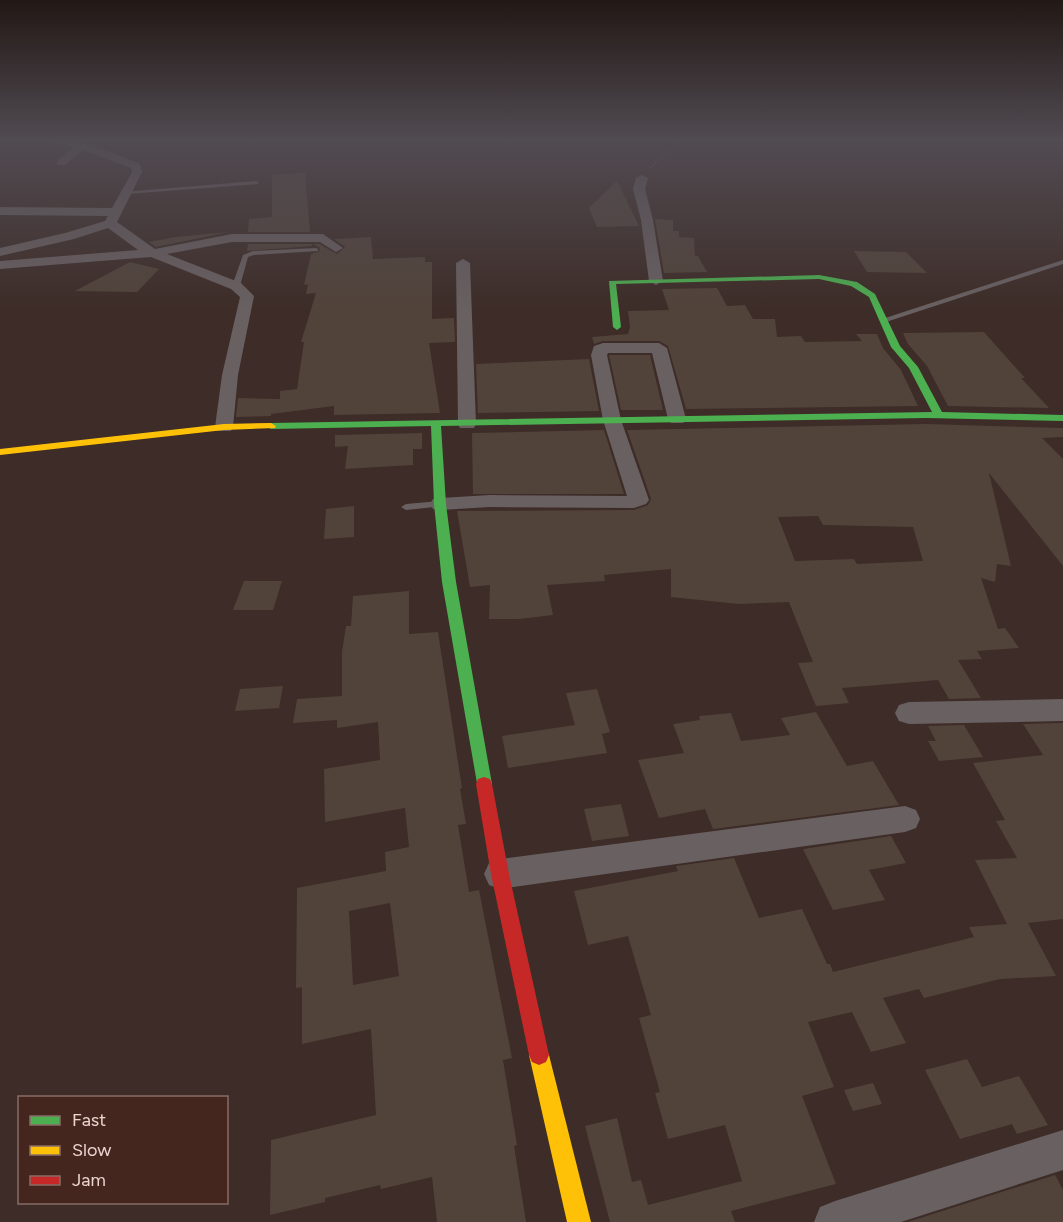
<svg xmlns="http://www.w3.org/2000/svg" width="1063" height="1222" font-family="Figtree,sans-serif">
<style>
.building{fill:#51433a;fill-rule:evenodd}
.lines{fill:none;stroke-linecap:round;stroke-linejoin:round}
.path{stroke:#716867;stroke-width:1.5;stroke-dasharray:1.5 2;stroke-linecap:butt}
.lane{fill:#696061;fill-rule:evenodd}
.street{fill:#696061;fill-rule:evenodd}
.fast{fill:#4caf50;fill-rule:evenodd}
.slow{fill:#ffc107;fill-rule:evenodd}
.jam{fill:#c62828;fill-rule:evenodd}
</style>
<rect width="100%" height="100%" fill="#3d2c27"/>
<g class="building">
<polygon points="305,173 310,232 248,232 249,219 272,217 272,175"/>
<polygon points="617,181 639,226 597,227 589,208"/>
<polygon points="655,219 673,220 673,231 679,231 679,237 694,238 695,256 698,256 707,272 664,273"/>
<polygon points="229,232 156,247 149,242 175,237"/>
<polygon points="371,237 373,259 425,257 425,262 432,262 432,319 454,318 455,342 429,343 440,413 334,415 334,406 271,414 271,416 236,417 238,398 280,399 280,391 297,389 304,342 301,342 316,293 306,294 308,284 304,285 311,254 320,251 319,247 313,244 319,244 337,254 345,247 334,239"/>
<polygon points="248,244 312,244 312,246 247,251"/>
<polygon points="854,251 906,252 927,273 867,272"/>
<polygon points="130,262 159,269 137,292 75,291"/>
<polygon points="717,288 727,306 745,305 753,319 775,319 777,337 801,336 805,342 862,341 856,334 877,334 883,348 901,370 918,406 686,409 668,346 659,341 603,341 594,344 592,337 628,334 630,327 628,311 669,310 662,289"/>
<polygon points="984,332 1025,378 1021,378 1049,408 948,406 927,366 908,344 903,333"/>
<polygon points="609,355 650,355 663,410 621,410"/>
<polygon points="589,359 599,411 478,413 476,364"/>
<path d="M926,424L1063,428V437L1042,438L1063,459V566L989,473L1011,566L997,564L995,582L981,578L998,629L1005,628L1019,648L977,651L982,659L958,660L981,698L949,699L938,680L842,688L849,703L816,706L798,663L813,662L789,602L739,604L671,597V569L604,575L605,581L547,585L553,615L519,619H489L490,585L470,587L457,511L634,510L648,505L651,499L627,430ZM818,516L823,525L913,527L923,561L857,564L854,559L795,561L778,517Z"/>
<polygon points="604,430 624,494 473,494 472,433"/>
<polygon points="422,433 422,449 413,449 413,465 345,469 348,446 335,447 335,435"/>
<polygon points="354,506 354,537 324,539 326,509"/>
<polygon points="244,581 282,581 273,610 233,610"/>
<path d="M409,591V634L438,632L462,788L460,789L466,824L458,825L469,892L479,890L512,1058L503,1060L517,1145L514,1146L526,1222H437L432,1177L381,1189L380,1185L325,1198V1202L270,1215L271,1140L376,1115L371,1029L302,1044V987L296,988L297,888L386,871L385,852L409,847L405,808L325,822L324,769L380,760L378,722L337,728V720L293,723L297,699L342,696V652L346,626H351L353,596ZM390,903L399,976L353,985L349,911Z"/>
<polygon points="283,686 279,708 235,711 240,689"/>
<polygon points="597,689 610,732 602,734 607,753 508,768 502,736 575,725 566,693"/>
<polygon points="816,712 847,766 873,761 899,805 713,829 705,809 659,818 638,760 684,753 673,724 700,720 699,716 731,713 741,741 790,735 781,718"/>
<polygon points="1063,723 1063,919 1028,923 1056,976 1000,979 924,998 919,989 883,998 906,1043 871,1052 852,1012 808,1022 834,1087 802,1096 836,1184 731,1211 735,1222 610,1222 585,1126 617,1118 632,1182 641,1180 648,1205 742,1181 725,1125 668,1139 655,1093 660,1092 639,1018 651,1015 628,936 588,945 574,891 678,871 676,866 734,858 759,918 802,909 827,964 830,964 833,972 974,937 969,927 1007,924 975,860 1017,858 996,821 1005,820 973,763 1043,755 1023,724"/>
<polygon points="964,725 983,757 939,761 928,741 936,741 928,726"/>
<polygon points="621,804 629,836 592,841 584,809"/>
<polygon points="891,836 906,863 869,870 885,900 833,910 803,849"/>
<polygon points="967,1059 982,1087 1019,1076 1048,1125 1017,1134 1012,1124 960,1139 925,1070"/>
<polygon points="873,1083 882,1104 853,1111 844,1090"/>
<polygon points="1055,1175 1063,1190 1063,1222 908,1222"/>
</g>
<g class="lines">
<polyline class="path" points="650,168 680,141"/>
<g class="lane">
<polygon points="257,181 259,184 126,194 123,192"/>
<polygon points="316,248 318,249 318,251 254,255 248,257 240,286 236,288 232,286 243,255 253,251"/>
<polygon points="1063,260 1063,264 886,322 879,320"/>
<polygon points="440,501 445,504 444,506 406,510 401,507 406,504"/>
</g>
<g class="street">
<path d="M51,141C82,138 111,153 140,164L142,172L117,222L155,249L232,234H323L343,248L336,252L320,242H232L167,254L241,283L254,296L238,375L233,427L231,431H217L215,427L222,375L240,297L231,289L151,257L0,269V261L138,250L108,228L74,239L0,256V248L65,233L105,221L108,216L0,215V207L112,208L132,172L131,168L83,150L65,165H57V161L74,147Z"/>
<polygon points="642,175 648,178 645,189 653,220 663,281 656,285 649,281 641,220 633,189 636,178"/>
<polygon points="463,259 470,263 476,424 474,428 460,428 458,424 456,263"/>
<polygon points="603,343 659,343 667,348 686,419 683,423 671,423 668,419 652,353 608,353 607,355 621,420 649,500 646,504 634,508 490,507 440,510 433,509 430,504 433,499 440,498 490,495 627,496 603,420 591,355 594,346"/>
<polygon points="1063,699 1063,721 909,724 899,721 895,713 899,705 909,702"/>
<polygon points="905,806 916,810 920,819 916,828 905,832 500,889 489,885 484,874 489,863 500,859"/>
<polygon points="1063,1130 1063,1170 901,1222 814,1222 820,1207 835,1201"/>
</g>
<polygon class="fast" points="819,275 857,282 875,294 900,346 918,367 942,412 1063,415 1063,421 926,418 441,426 446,504 456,582 492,784 490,789 484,791 478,789 442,582 434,504 431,426 271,429 266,426 271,423 932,412 909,368 891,347 869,297 851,286 819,279 616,284 621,327 617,330 613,327 609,281"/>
<g class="slow">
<polygon points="271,423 276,426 275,428 224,430 0,455 0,449 224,424"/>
<polygon points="539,1045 546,1048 549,1055 591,1222 567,1222 529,1055 532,1048"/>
</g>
<polygon class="jam" points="484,777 490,779 492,784 509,874 549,1055 546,1062 539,1065 532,1062 529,1055 491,874 476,784 478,779"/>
</g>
<linearGradient id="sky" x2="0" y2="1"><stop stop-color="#221815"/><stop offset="0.45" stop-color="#514b52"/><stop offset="1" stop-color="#514b52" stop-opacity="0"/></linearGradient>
<rect width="1063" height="312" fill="url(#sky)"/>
<rect x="18" y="1096" width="210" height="108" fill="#45261f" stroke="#876c65" stroke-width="1.5"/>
<rect x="30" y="1116" width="30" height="9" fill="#4caf50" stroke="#876c65" stroke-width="1.5"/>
<text x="72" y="1126" font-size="18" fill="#ead5cf">Fast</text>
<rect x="30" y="1146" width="30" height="9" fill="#ffc107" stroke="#876c65" stroke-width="1.5"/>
<text x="72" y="1156" font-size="18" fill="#ead5cf">Slow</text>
<rect x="30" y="1176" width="30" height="9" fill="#c62828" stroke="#876c65" stroke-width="1.5"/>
<text x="72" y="1186" font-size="18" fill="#ead5cf">Jam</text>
</svg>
